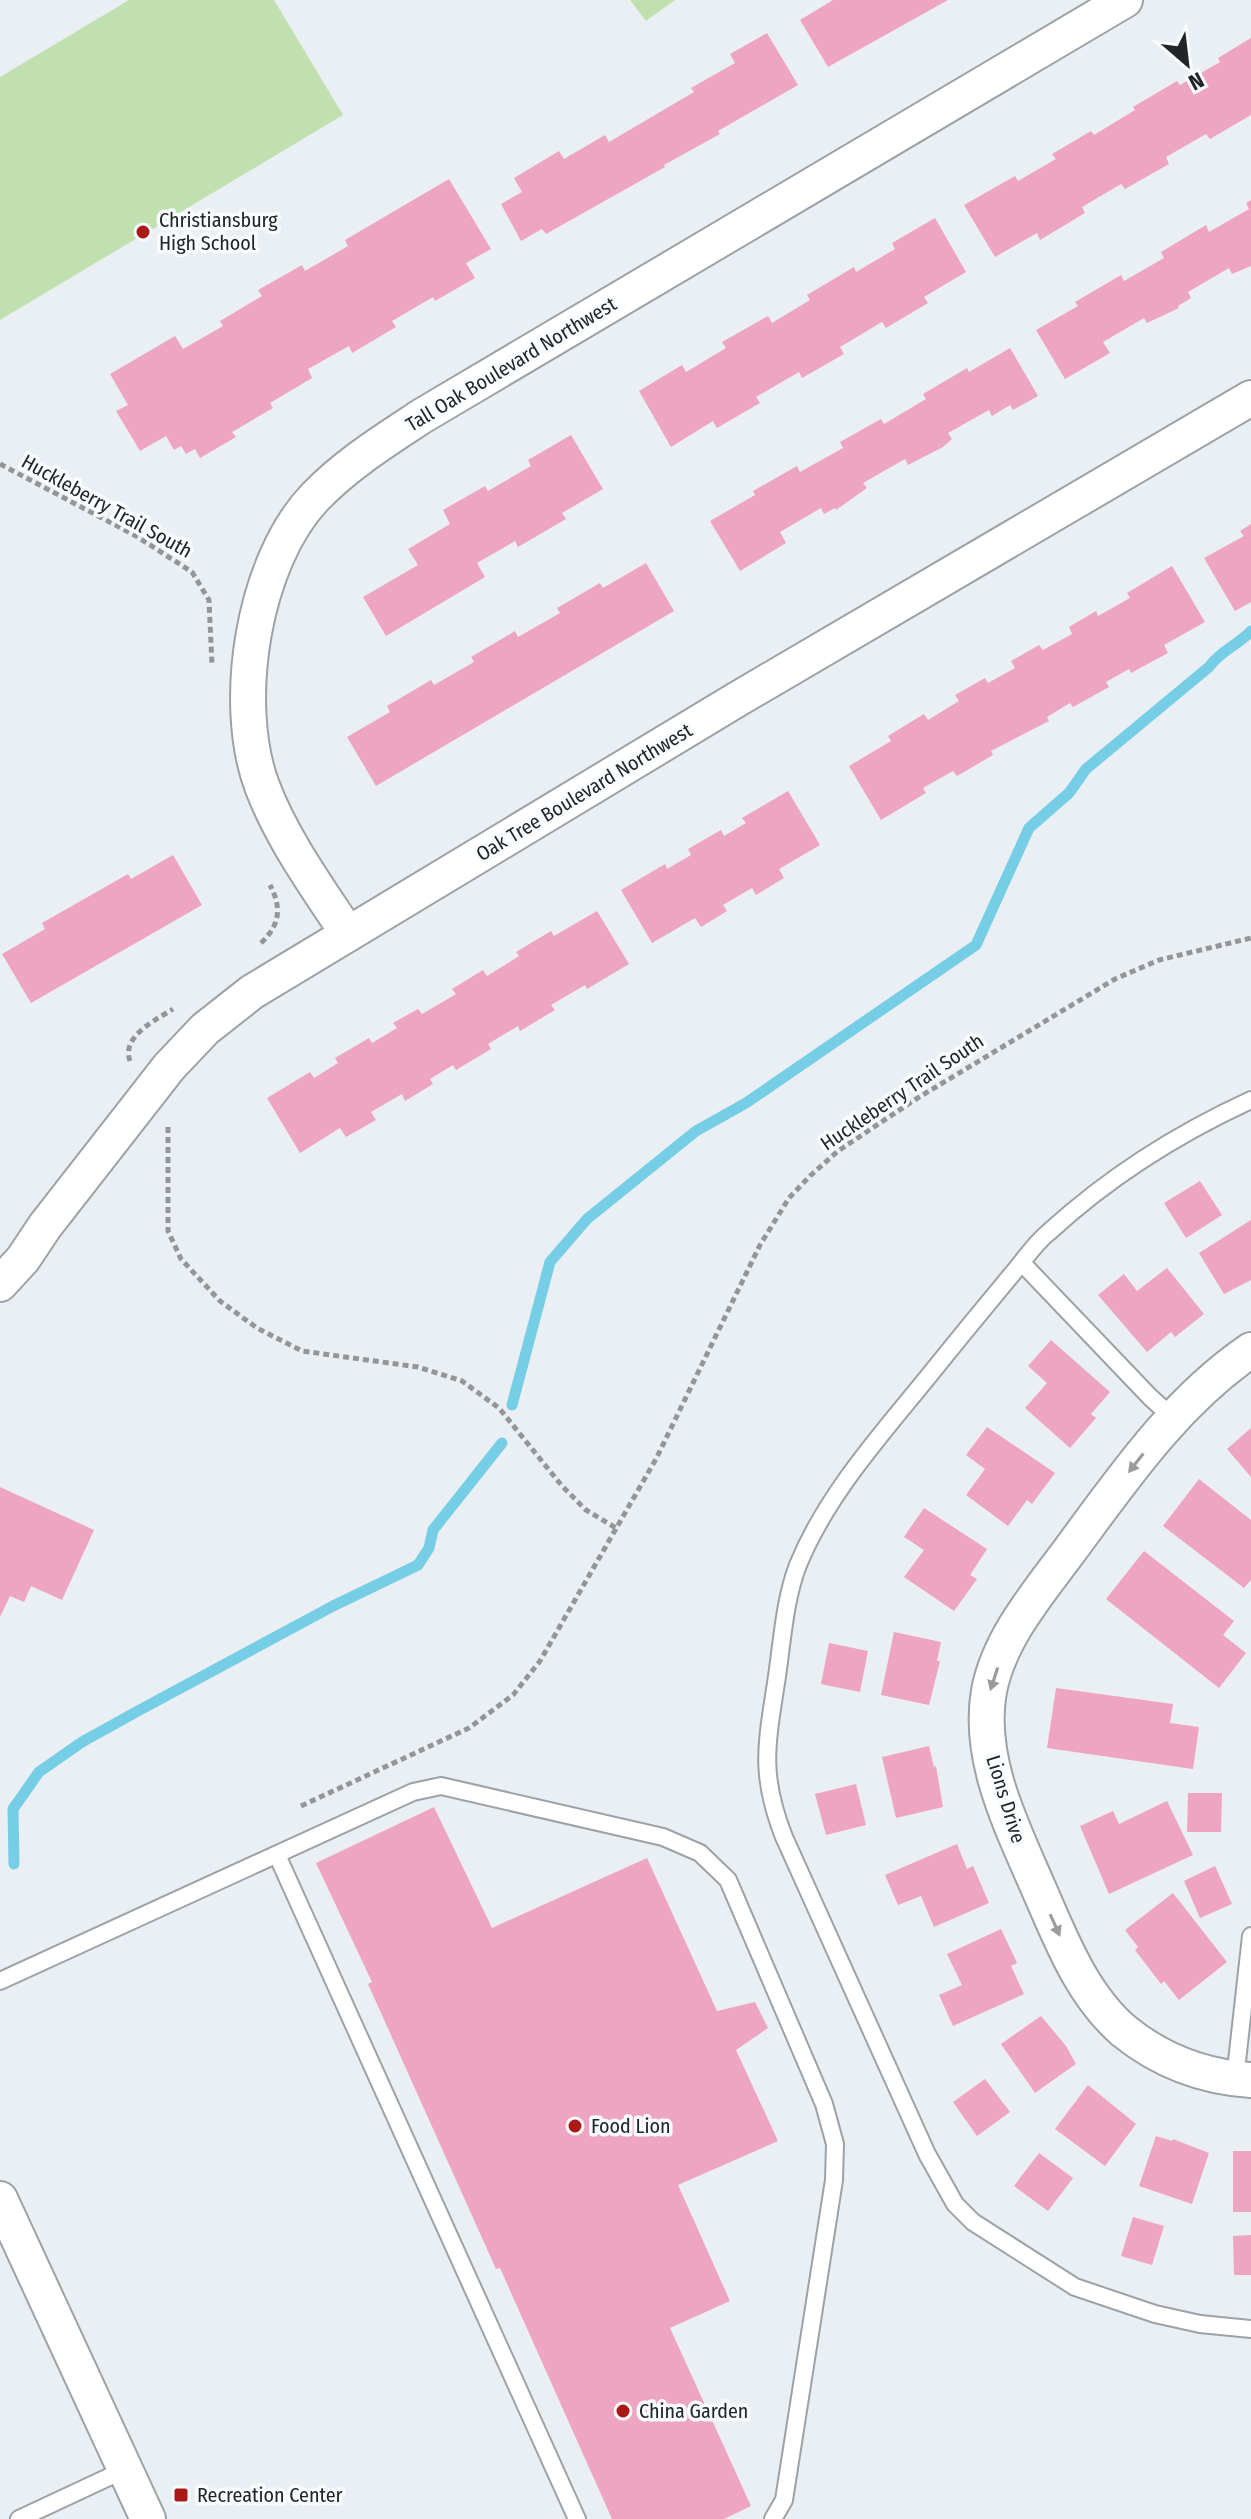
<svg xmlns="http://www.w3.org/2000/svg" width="1251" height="2519" font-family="'Fira Sans Condensed',sans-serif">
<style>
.green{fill:#c0e1af}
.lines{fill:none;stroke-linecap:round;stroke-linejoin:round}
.stream{stroke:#75cee6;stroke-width:11}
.building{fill:#eea5c0}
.lane-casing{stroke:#9da2a6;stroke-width:20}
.street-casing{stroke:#9da2a6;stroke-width:38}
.path{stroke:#929699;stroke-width:5;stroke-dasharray:6 4;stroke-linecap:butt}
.lane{stroke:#fff;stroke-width:16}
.street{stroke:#fff;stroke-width:34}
.oneway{fill:#9c9c9d}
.poi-dot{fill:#ab1917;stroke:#f9fcff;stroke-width:3}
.labels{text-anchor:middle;stroke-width:7;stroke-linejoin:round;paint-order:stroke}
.poi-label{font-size:20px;fill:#222426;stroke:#f9fcff;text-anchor:start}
.street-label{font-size:20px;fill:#222426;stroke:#f9fcff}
</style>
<rect width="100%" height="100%" fill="#eaeff4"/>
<g class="green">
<polygon points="129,0 274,0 343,115 0,320 0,77"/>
<polygon points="630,0 675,0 646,21"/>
</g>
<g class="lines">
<g class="stream">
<path d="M512,1405L550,1262L587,1219L696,1131L746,1103L976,945L1029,828L1069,793L1086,769L1209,667C1220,651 1238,645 1251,631"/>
<polyline points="14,1864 13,1809 39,1772 82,1742 136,1712 333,1606 418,1565 429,1548 433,1530 502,1443"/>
</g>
</g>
<g class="building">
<polygon points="833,0 948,0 828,67 800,20"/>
<polygon points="767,33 798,85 718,131 720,134 664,165 665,167 546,234 542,229 521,241 501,204 522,192 514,178 559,151 564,159 605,135 609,142 694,92 691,88 735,63 730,54"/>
<polygon points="1251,38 1251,115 1210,139 1206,134 1166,157 1169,164 1125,189 1121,184 1082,207 1085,213 1040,240 1037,233 995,257 964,205 1015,176 1018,181 1056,159 1052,154 1091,131 1094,135 1135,110 1133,107 1177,81 1180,85 1220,62 1218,58"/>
<polygon points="449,179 491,249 466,263 475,278 435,301 433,297 392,321 396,327 352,353 349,346 308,369 312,378 270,403 273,408 232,432 236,437 200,458 195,449 186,454 181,446 174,450 166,436 140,451 116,411 128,405 110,374 175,336 183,349 223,326 220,321 262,296 258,290 302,265 305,271 348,246 345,240"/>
<polygon points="1251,200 1251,266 1232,274 1229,268 1188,292 1191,298 1178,306 1179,308 1147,323 1144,318 1103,342 1110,353 1065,379 1036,330 1078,306 1075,302 1121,275 1124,281 1164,258 1161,252 1206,225 1209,232 1249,209 1246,203"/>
<polygon points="935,218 966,272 924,297 928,303 886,328 882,322 840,347 844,354 802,378 799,372 756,397 760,403 717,428 713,421 671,447 639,391 682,365 686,372 726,348 722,342 768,316 772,323 810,300 807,295 854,267 856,272 895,249 892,243"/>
<polygon points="1010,348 1038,396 1013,410 1010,405 992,416 989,410 948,433 952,439 943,447 908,465 905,459 863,483 867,488 836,510 835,508 824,514 821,508 780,532 786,543 740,571 710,521 755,495 753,491 797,466 800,472 843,448 840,442 881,419 884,424 926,399 923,394 967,368 969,372"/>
<polygon points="571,435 603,489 562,513 566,519 518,547 515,541 477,563 485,577 386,636 363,597 418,565 408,549 450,524 443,510 485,486 488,491 531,466 528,460"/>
<polygon points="1251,524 1251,602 1235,611 1204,558 1244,536 1240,531"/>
<polygon points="646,563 674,611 376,786 347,737 390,712 387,706 431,680 434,685 474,662 471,657 515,631 518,637 560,613 557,608 600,583 603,588"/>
<polygon points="1172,566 1205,622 1164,645 1168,653 1131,673 1129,669 1106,682 1109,687 1073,707 1070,703 1047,717 1049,721 991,751 993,755 957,776 953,771 923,788 926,793 881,820 849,766 891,741 888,736 924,714 928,720 959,701 955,695 985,678 988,683 1015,668 1011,661 1039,645 1043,650 1072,634 1069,627 1096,611 1098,616 1130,598 1127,593"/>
<polygon points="788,791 820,845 779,869 784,878 756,895 752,888 723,905 727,911 701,927 695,918 652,943 621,890 665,864 667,869 691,855 688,849 721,830 724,836 746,823 742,818"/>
<polygon points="173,855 202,905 31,1003 2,954 45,929 42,923 128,874 131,879"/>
<polygon points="597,911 629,964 587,989 585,985 551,1005 555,1010 520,1031 518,1026 488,1044 491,1049 456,1070 453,1065 430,1079 433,1084 405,1101 402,1094 371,1112 376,1120 346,1137 340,1128 300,1153 267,1098 310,1072 314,1078 338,1063 335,1058 369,1038 372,1043 397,1028 393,1023 418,1009 422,1014 456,994 452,989 483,970 487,976 519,956 516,952 551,931 554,936"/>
<polygon points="1200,1181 1222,1215 1186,1238 1164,1203"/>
<polygon points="1251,1220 1251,1280 1224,1294 1199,1253"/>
<polygon points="1167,1268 1204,1314 1175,1337 1171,1332 1147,1352 1098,1295 1124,1274 1137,1291"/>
<polygon points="1051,1340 1110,1392 1091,1414 1096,1418 1070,1448 1025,1408 1047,1383 1028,1366"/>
<polygon points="987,1427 1055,1473 1032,1504 1027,1500 1008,1526 966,1495 985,1469 966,1455"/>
<polygon points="1251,1428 1251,1477 1227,1449"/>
<polygon points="1199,1479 1251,1520 1251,1580 1244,1588 1163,1526"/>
<polygon points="0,1487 94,1530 62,1600 31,1586 24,1602 10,1596 0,1617"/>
<polygon points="924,1508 987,1549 970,1575 977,1579 954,1611 904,1577 924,1550 904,1537"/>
<polygon points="1144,1551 1234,1621 1223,1635 1246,1653 1219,1688 1106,1599"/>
<polygon points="894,1632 941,1642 937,1661 940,1661 929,1705 881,1695"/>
<polygon points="829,1643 868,1651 860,1692 821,1684"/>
<polygon points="1056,1688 1173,1704 1170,1723 1199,1727 1193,1769 1047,1748"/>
<polygon points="929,1746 934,1767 936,1766 943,1807 896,1818 882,1757"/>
<polygon points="856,1784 866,1825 826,1835 815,1794"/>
<polygon points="1188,1793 1222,1793 1221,1832 1187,1832"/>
<polygon points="1167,1801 1193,1855 1109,1894 1080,1826 1113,1811 1119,1824"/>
<polygon points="434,1807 492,1928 647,1858 717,2011 755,2002 768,2028 736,2050 778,2141 678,2185 730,2301 670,2328 751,2506 724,2519 612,2519 500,2268 496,2269 368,1984 372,1982 316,1863"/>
<polygon points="957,1844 967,1869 973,1866 989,1903 934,1927 921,1896 898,1905 885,1875"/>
<polygon points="1215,1866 1232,1904 1200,1918 1184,1881"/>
<polygon points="1173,1893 1227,1962 1179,2000 1164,1981 1161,1984 1135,1950 1138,1947 1125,1930"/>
<polygon points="1001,1929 1017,1963 1011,1966 1024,1994 953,2026 939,1995 962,1985 947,1954"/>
<polygon points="1041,2016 1066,2046 1076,2064 1035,2093 1001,2044"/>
<polygon points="985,2079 1010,2112 977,2136 953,2102"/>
<polygon points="1088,2085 1136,2124 1105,2166 1055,2129"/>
<polygon points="1156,2136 1172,2141 1173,2139 1209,2153 1192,2204 1139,2186"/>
<rect x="1233" y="2151" width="18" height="61"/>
<polygon points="1039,2153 1073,2178 1048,2211 1014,2186"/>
<polygon points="1133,2217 1164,2226 1152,2265 1121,2256"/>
<polygon points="1251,2235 1251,2275 1234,2275 1233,2236"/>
</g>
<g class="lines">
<defs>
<g id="lane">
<path d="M1251,1100C1179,1133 1108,1178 1049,1232C1035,1243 1025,1259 1013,1273C989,1302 964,1332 940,1362C890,1425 829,1489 798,1565C784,1601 782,1645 776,1683C766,1747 760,1776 784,1837L927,2154L955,2204L973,2222L1075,2287L1155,2314L1200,2324L1251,2329"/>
<polyline points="1022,1263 1150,1397 1172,1417"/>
<polyline points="277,1855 577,2519"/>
<polyline points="0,1981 413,1792 441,1786 663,1837 700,1853 728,1880 824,2104 835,2144 834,2180 784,2500 773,2519"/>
<polyline points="1235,2079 1251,1936"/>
<polyline points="19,2519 126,2469"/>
</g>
<g id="street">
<path d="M348,934C317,887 282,839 262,786C231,703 253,562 315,497C347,464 384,441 422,416L1125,0"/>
<polyline points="0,1284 23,1259 45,1226 169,1067 205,1029 252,992 736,700 1251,398"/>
<path d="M1251,1350C1175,1402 1124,1477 1070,1550C1039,1592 999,1638 989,1691C977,1759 1012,1827 1038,1887C1060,1937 1081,1994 1124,2031C1161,2061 1204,2077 1251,2080"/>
<polyline points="0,2199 148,2519"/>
</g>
</defs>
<use href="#lane" class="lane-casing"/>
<use href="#street" class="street-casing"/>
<g class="path">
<polyline points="0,464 136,536 192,572 209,600 212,665"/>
<path d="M261,943C280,925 282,908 270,885"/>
<path d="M130,1061C121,1036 156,1020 173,1009"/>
<polyline points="168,1127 168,1231 181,1259 220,1301 257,1328 302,1351 418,1367 462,1381 499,1408 562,1486 586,1510 616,1528"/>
<polyline points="301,1806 469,1728 513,1695 540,1661 656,1459 760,1245 789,1198 810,1176 838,1151 916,1099 1115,979 1159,960 1251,938"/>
</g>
<use href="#lane" class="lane"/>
<use href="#street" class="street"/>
</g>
<defs><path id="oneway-solid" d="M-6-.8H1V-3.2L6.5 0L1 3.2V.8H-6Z" transform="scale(2)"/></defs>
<g class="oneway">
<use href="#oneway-solid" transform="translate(1136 1463) rotate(128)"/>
<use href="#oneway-solid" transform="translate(994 1679) rotate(108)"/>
<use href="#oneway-solid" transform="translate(1055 1925) rotate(66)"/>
</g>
<g class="poi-dot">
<circle cx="143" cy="232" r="8"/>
<circle cx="575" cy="2126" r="8"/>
<circle cx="623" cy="2411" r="8"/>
<rect x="173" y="2487" width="16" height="16" rx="4"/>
</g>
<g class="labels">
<g class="poi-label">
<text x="159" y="227">Christiansburg<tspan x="159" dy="23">High School</tspan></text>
<text x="591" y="2133">Food Lion</text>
<text x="639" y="2418">China Garden</text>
<text x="197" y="2502">Recreation Center</text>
</g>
<g class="street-label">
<text transform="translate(511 364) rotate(-31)" y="7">Tall Oak Boulevard Northwest</text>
<text transform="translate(107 506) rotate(29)" y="7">Huckleberry Trail South</text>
<text transform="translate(584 792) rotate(-31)" y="7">Oak Tree Boulevard Northwest</text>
<text transform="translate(902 1092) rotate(-34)" y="7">Huckleberry Trail South</text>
<text transform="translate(1006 1799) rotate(73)" y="7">Lions Drive</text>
</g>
</g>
<g transform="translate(1187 64) rotate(152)" stroke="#f9fcff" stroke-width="6" paint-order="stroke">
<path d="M0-6L14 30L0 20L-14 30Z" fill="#222426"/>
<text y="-12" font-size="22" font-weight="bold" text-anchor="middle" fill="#222426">N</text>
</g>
</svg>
